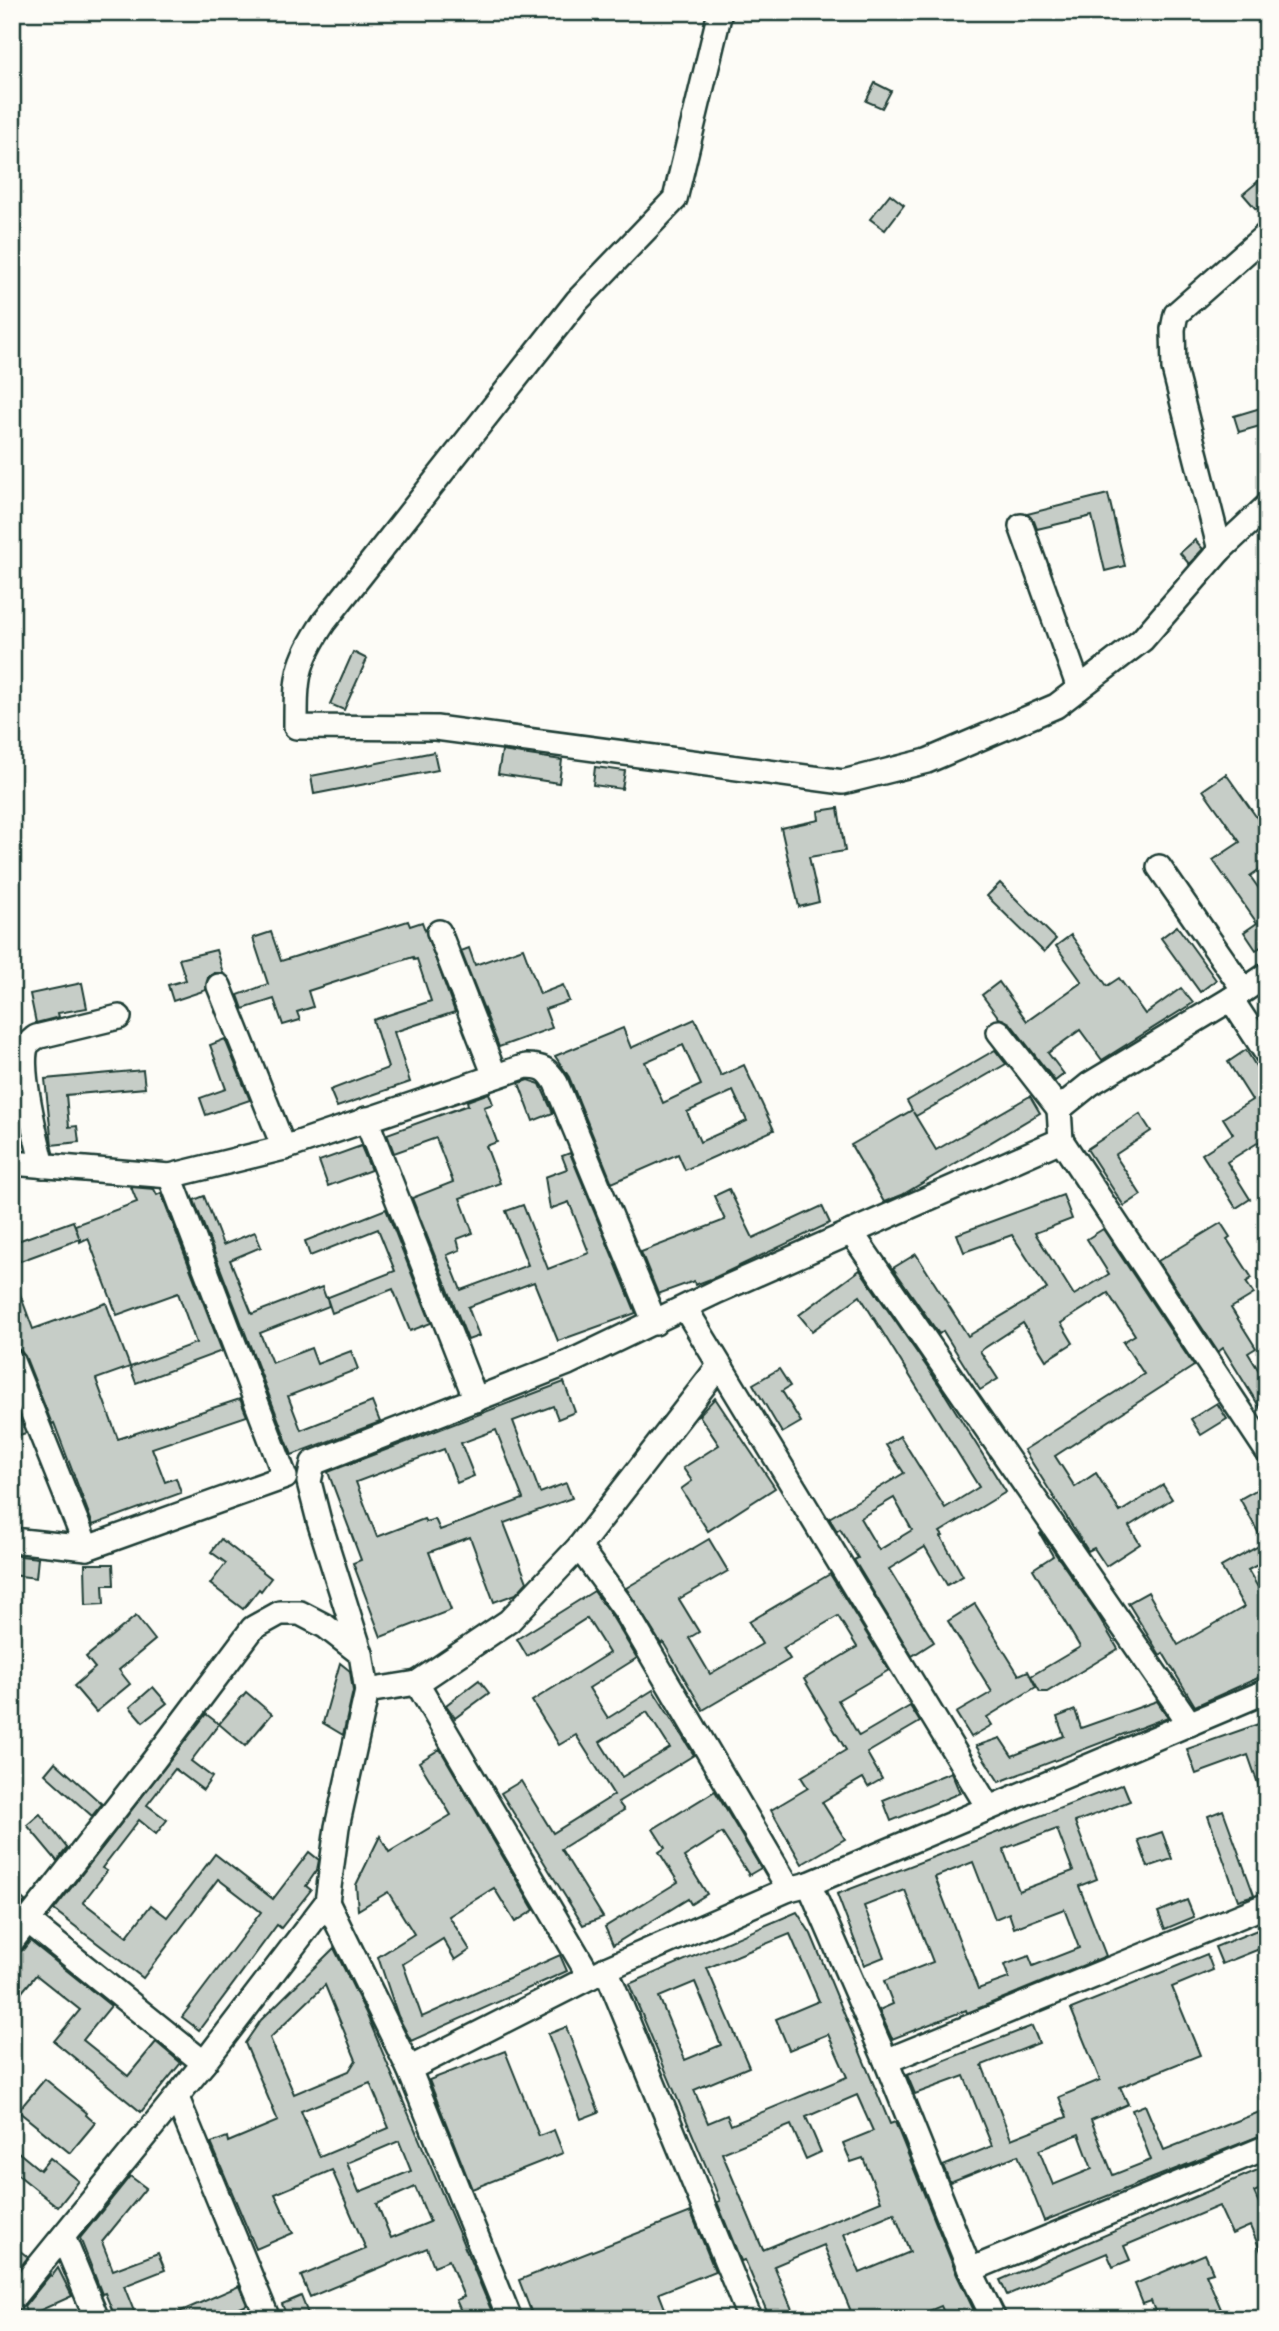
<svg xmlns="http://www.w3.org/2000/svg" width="1279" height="2331" font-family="Mynerve,sans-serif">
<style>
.building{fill:#c6cdc7;stroke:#1f3d34;stroke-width:2;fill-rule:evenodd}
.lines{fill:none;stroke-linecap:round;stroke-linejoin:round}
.minor-casing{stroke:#1f3d34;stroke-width:28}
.minor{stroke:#fdfcf7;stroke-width:23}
</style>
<rect width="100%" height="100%" fill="#fdfcf7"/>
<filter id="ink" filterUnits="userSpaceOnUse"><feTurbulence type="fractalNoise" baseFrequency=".0143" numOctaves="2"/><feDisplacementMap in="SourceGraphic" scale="14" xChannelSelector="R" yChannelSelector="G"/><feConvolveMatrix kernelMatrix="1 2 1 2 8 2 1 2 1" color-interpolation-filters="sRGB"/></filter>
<g filter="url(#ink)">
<g class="building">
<polygon points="875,83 891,91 882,108 866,101"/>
<polygon points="1267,174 1267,200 1256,209 1243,194"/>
<polygon points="890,194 904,205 885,230 870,219"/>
<polygon points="1267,406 1267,424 1239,432 1234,416"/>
<polygon points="1108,494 1125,566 1105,571 1092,516 1037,529 1034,521 1027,514"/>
<polygon points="1195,540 1203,549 1189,564 1180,553"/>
<polygon points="353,652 367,659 344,710 330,704"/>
<polygon points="502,751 562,760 559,783 498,774"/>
<polygon points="434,752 438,770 314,794 311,776"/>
<polygon points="595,767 625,771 622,789 593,785"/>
<polygon points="1226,774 1267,832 1267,864 1250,876 1267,900 1267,943 1256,950 1244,932 1257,923 1213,860 1240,842 1203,790"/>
<polygon points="838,808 845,851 809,857 819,902 799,907 781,828 819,820 818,811"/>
<polygon points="1000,883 1056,939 1044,952 987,896"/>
<polygon points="408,921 410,926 422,922 455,1012 394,1032 410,1082 337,1107 330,1090 388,1068 373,1020 431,1001 417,959 414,960 413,957 308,991 313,1007 297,1012 300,1020 283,1025 274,999 243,1009 238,995 268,984 253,938 271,932 281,961"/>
<polygon points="1177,926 1216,980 1200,992 1161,938"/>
<polygon points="1071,935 1107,986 1119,978 1145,1014 1181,988 1193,1003 1102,1060 1080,1030 1048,1053 1064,1074 1055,1081 1010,1023 999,1018 982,995 999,982 1027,1021 1082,982 1056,946"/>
<polygon points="469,948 475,965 523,948 540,994 563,985 569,1001 545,1009 552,1028 499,1047 461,951"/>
<polygon points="216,950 223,973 214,973 208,977 206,990 173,1001 168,985 186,980 179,959"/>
<polygon points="82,983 87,1008 58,1013 59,1017 36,1023 30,994"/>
<path d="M695,1019L721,1076L744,1065L774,1130L685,1170L678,1154L612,1183L569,1077L555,1056L623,1028L631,1048ZM683,1045L701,1085L663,1103L645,1062ZM733,1091L747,1121L700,1142L687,1112Z"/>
<polygon points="225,1039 250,1100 206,1115 200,1098 226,1089 210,1045"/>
<polygon points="995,1050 1006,1064 916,1116 913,1112 936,1150 1030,1096 1040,1113 902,1195 884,1202 851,1145 912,1110 907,1101"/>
<polygon points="1246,1050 1267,1084 1267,1137 1227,1162 1250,1199 1236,1208 1202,1154 1233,1134 1223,1118 1252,1100 1228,1062"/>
<polygon points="143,1070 145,1088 66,1095 69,1127 77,1126 79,1142 52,1145 45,1079"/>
<polygon points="528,1080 540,1084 553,1113 533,1121 519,1083"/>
<polygon points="489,1093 493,1104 484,1107 497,1142 486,1146 500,1183 460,1198 473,1233 457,1239 460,1250 447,1255 461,1290 528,1265 506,1211 523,1205 548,1269 589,1253 569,1202 550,1209 545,1177 567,1169 562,1156 570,1153 636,1313 558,1341 534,1282 468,1307 479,1336 468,1340 412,1198 453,1182 436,1138 394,1153 387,1134 468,1105 467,1101"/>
<polygon points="1140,1114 1151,1131 1115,1155 1141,1195 1124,1206 1087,1149"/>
<polygon points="361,1146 371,1170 328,1186 319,1161"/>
<polygon points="131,1187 154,1189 157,1195 161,1193 222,1351 136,1383 130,1367 196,1343 178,1293 117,1315 88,1238 80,1242 80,1239 12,1264 12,1243 73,1221 79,1237 75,1225 137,1202"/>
<polygon points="729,1189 753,1238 822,1206 830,1223 716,1277 695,1285 694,1281 658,1294 641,1252 725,1220 714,1196"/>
<polygon points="1063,1195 1072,1219 1035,1233 1074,1295 1109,1274 1087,1239 1103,1229 1194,1366 1055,1456 1075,1487 1096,1473 1120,1512 1163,1485 1172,1499 1129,1526 1140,1544 1106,1566 1094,1548 1088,1551 1024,1450 1144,1374 1123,1342 1135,1335 1108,1293 1061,1323 1073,1343 1046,1360 1023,1323 980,1351 998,1379 980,1390 943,1331 939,1334 893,1268 916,1254 968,1336 1047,1289 1012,1235 964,1252 957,1234"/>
<polygon points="204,1196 223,1245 255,1232 261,1247 230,1260 252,1314 322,1287 326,1298 395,1271 378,1229 310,1256 305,1241 386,1209 431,1323 410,1331 393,1289 332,1313 327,1298 329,1306 260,1333 272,1363 311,1348 317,1364 351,1351 358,1369 288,1396 301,1430 372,1402 380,1422 292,1455 194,1200"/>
<polygon points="1221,1223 1230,1237 1227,1239 1252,1278 1246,1282 1254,1294 1231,1308 1256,1348 1248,1353 1267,1384 1267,1419 1223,1348 1218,1352 1158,1261"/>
<path d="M860,1270L940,1386L1006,1492L940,1532L943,1536L941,1537L963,1576L947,1585L925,1547L889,1569L934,1642L912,1656L854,1560L858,1558L840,1529L837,1531L829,1518L904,1473L886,1445L900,1436L945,1508L979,1487L860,1296L812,1331L799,1315ZM894,1498L912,1530L879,1550L860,1518Z"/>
<polygon points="14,1278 33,1329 106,1303 130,1367 96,1379 118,1439 240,1399 247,1416 152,1448 165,1482 176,1478 181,1493 93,1525 54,1423 52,1424 25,1356 20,1350 12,1347 12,1279"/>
<polygon points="779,1369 790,1386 782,1391 801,1422 782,1433 753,1384"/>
<path d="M564,1382L575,1412L558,1419L553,1406L513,1421L540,1493L566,1483L572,1498L504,1523L527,1582L516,1594L494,1602L470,1537L429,1552L451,1610L381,1637L353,1563L361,1560L328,1472ZM496,1430L523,1499L440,1530L435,1519L426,1522L424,1519L377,1537L356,1482L444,1449L457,1483L474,1476L461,1443Z"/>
<polygon points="715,1398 775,1488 708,1531 681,1489 692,1481 683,1468 719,1445 699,1415"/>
<polygon points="12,1399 26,1433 12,1437"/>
<polygon points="1217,1403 1227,1419 1201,1435 1191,1419"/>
<polygon points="1267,1484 1267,1560 1248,1570 1267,1603 1267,1674 1195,1706 1163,1653 1160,1655 1128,1603 1148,1592 1178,1645 1244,1607 1221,1567 1264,1543 1240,1499"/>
<polygon points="1041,1533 1096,1612 1118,1649 1047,1692 1040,1692 1031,1676 1080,1647 1033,1569 1053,1556 1040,1534"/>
<polygon points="221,1539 271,1578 261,1591 259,1589 243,1609 210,1584 226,1563 211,1552"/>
<polygon points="709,1539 728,1571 679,1599 699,1632 689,1638 710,1674 762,1644 749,1622 830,1574 889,1670 838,1700 859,1736 910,1706 920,1722 867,1753 882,1779 868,1787 863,1778 822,1802 845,1839 802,1864 771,1810 808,1788 801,1777 846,1750 804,1679 857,1647 838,1616 783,1648 790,1659 703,1710 663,1642 661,1644 626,1588"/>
<polygon points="12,1555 38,1558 36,1578 12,1575"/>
<polygon points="85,1564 113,1564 114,1585 103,1585 104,1604 86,1605"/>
<path d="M594,1591L613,1618L637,1658L589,1688L608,1718L653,1690L694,1755L618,1802L624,1810L561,1849L603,1917L583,1925L501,1793L521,1781L553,1833L614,1795L576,1735L559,1745L532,1701L609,1653L587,1618L527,1656L517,1639ZM647,1712L670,1748L622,1777L600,1742Z"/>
<polygon points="975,1604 1019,1675 1028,1671 1036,1687 987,1717 992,1725 971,1737 956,1713 992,1692 948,1621"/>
<polygon points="136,1616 155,1640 119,1670 130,1684 96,1712 74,1686 95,1668 86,1657"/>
<polygon points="340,1663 350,1671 353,1691 343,1735 323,1723"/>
<polygon points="479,1680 489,1693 455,1718 446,1705"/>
<polygon points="153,1687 167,1703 143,1722 130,1707"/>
<polygon points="246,1692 272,1714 245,1746 219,1724"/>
<polygon points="1157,1701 1168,1717 999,1782 976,1746 1000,1738 1012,1756 1064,1736 1057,1717 1075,1710 1081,1728"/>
<polygon points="206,1714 219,1724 191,1761 212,1777 203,1790 175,1769 147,1805 167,1820 156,1834 139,1820 102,1868 107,1871 83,1902 127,1936 151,1905 167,1917 215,1854 273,1899 309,1852 319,1860 317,1870 306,1886 311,1890 281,1928 277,1925 199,2030 182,2017 261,1912 218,1879 143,1978 54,1910"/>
<polygon points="1267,1721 1267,1801 1264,1801 1248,1755 1196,1774 1187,1749"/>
<polygon points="440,1749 534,1910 515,1922 494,1888 449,1916 470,1950 455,1960 443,1939 403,1964 422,2017 560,1955 567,1971 411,2041 398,2016 378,1957 414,1934 388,1892 358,1910 356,1885 380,1836 389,1852 451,1815 419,1762"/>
<polygon points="55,1762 102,1804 92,1816 45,1774"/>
<polygon points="951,1772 960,1793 891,1821 883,1800"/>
<path d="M1123,1784L1130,1801L1075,1822L1097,1879L1079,1886L1106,1956L967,2013L966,2010L892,2039L879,2010L893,2004L884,1981L933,1962L905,1890L864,1906L884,1957L864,1965L837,1894ZM1057,1829L1073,1871L1019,1891L1003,1849ZM973,1862L995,1919L1009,1913L1014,1928L1064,1909L1079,1948L1033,1966L1029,1956L1004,1965L1009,1978L978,1989L935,1877Z"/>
<polygon points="715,1791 761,1868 749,1875 722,1833 684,1857 707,1894 691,1904 688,1899 613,1945 605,1927 678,1882 659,1852 665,1848 653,1829"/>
<polygon points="1223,1810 1254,1895 1238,1900 1208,1816"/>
<polygon points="40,1814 67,1848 57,1861 27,1825"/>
<polygon points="1162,1832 1172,1859 1148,1867 1138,1840"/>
<polygon points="12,1889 25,1901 12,1918"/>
<polygon points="1187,1900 1194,1917 1165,1929 1158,1912"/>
<path d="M797,1912L811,1934L890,2124L895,2122L957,2275L978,2319H947L941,2306L910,2319H854L824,2245L774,2266L796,2319H770L745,2260L741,2261L717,2202L720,2201L714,2185L629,1984ZM790,1934L819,2001L776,2019L789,2050L828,2034L847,2077L731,2125L727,2115L708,2123L694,2090L749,2067L707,1968ZM695,1982L721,2045L685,2060L659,1997ZM857,2095L873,2131L843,2143L851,2162L863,2158L881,2201L763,2250L722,2153L791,2125L806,2159L821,2152L806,2117ZM894,2213L910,2252L860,2273L844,2234Z"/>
<polygon points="1267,1926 1267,1946 1222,1964 1215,1947"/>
<polygon points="30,1941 111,2006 83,2040 128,2076 156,2042 181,2063 141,2112 54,2041 80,2010 36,1975 12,2004 12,1955 23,1950"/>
<path d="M334,1948L366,2013L495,2319H476L474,2314L464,2318L456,2300L464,2297L449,2260L434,2266L427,2248L310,2297L301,2276L366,2249L332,2170L275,2194L293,2233L256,2249L211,2143L227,2137L228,2142L278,2121L245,2043L261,2020ZM325,1985L356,2060L349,2071L294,2094L270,2038ZM370,2083L389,2128L320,2157L301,2111ZM399,2141L411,2171L359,2192L347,2163ZM415,2187L430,2222L391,2238L377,2204Z"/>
<path d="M1207,1954L1213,1970L1172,1987L1200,2055L1120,2087L1128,2104L1091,2120L1113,2175L1151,2160L1132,2110L1145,2105L1164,2150L1267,2109V2133L1044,2221L1018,2155L950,2182L943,2166L992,2146L964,2076L915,2094L907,2075L1032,2026L1039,2043L982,2065L1011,2139L1067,2117L1059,2097L1100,2080L1071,2009ZM1079,2134L1092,2169L1053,2185L1039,2150Z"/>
<polygon points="566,2027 599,2112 581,2119 548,2034"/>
<polygon points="505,2051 539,2136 554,2130 563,2153 472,2189 429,2080"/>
<polygon points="45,2079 87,2113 86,2115 95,2123 70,2153 18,2111"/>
<polygon points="12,2147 40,2170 50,2158 79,2181 58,2207 12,2170"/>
<polygon points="1267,2166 1267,2186 1254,2192 1267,2221 1267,2265 1250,2226 1232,2234 1219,2206 1124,2246 1130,2260 1113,2267 1107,2253 1007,2295 1000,2280"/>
<polygon points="130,2176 146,2188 102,2242 113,2270 158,2253 165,2270 124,2286 137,2319 116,2319 105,2293 102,2294 80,2238"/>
<polygon points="691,2212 715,2271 659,2293 669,2319 534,2319 519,2280"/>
<polygon points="12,2245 28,2257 12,2277"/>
<polygon points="1205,2254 1213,2272 1206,2274 1221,2309 1198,2319 1158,2319 1151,2301 1143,2304 1135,2284"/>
<polygon points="58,2268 72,2296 28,2316 24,2307 50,2275 52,2276"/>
<polygon points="239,2286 247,2305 215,2319 163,2319"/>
<polygon points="301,2296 310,2319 288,2319 282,2304"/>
</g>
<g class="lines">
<defs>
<g id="minor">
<path d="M720,12L675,199L577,301L324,622C296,664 296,677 296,727L436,728L843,782L927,761L1056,706L1142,640L1220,550L1267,506"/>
<polyline points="1021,526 1079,688"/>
<polyline points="1220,550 1174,369 1173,329 1176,314 1267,234"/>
<polyline points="1159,867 1244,990"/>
<polyline points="439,932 495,1076"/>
<polyline points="219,986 284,1148"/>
<polyline points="1231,999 1267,1054"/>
<polyline points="999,1032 1059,1109"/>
<polyline points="366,1119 476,1400"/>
<polyline points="1061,1140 1267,1451"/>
<polyline points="12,1163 170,1176"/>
<path d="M43,1166C38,1145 16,1060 28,1044C30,1041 33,1040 36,1037L119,1017"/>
<polyline points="851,1232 1190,1724"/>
<polyline points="685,1308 988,1807"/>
<polyline points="12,1361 87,1548"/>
<polyline points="719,1366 579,1547 625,1610 789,1889"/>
<path d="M12,1540L87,1548L285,1477L170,1176L284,1148L526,1066C542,1066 548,1069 556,1083L655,1323"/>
<polyline points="417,1683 509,1621 579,1547"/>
<polyline points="367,1691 417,1683 590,1977"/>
<polyline points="809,1884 886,2061 970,2270 994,2319"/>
<polyline points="327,1902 409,2069 510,2319"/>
<polyline points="28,1921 204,2063"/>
<polyline points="12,1941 154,1760 253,1628 280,1613 300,1613 325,1626 361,1654"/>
<polyline points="606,1969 750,2319"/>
<polyline points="886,2061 1267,1905"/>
<polyline points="409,2069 606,1969 789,1889 809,1884 1267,1691"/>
<polyline points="177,2098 268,2319"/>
<polyline points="63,2237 97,2319"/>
<polyline points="970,2270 1267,2147"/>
<polyline points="12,2299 204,2063 327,1902 337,1827 367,1691 361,1654 319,1521 309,1482 313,1463 568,1363 718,1291 1061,1140 1059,1109 1090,1084 1231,999 1267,975"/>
</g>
</defs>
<use href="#minor" class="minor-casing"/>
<use href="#minor" class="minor"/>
</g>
</g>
<rect width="1279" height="2331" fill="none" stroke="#fdfcf7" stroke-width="42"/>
<rect x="21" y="21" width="1237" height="2289" fill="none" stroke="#1f3d34" stroke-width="2.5" filter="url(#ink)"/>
</svg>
